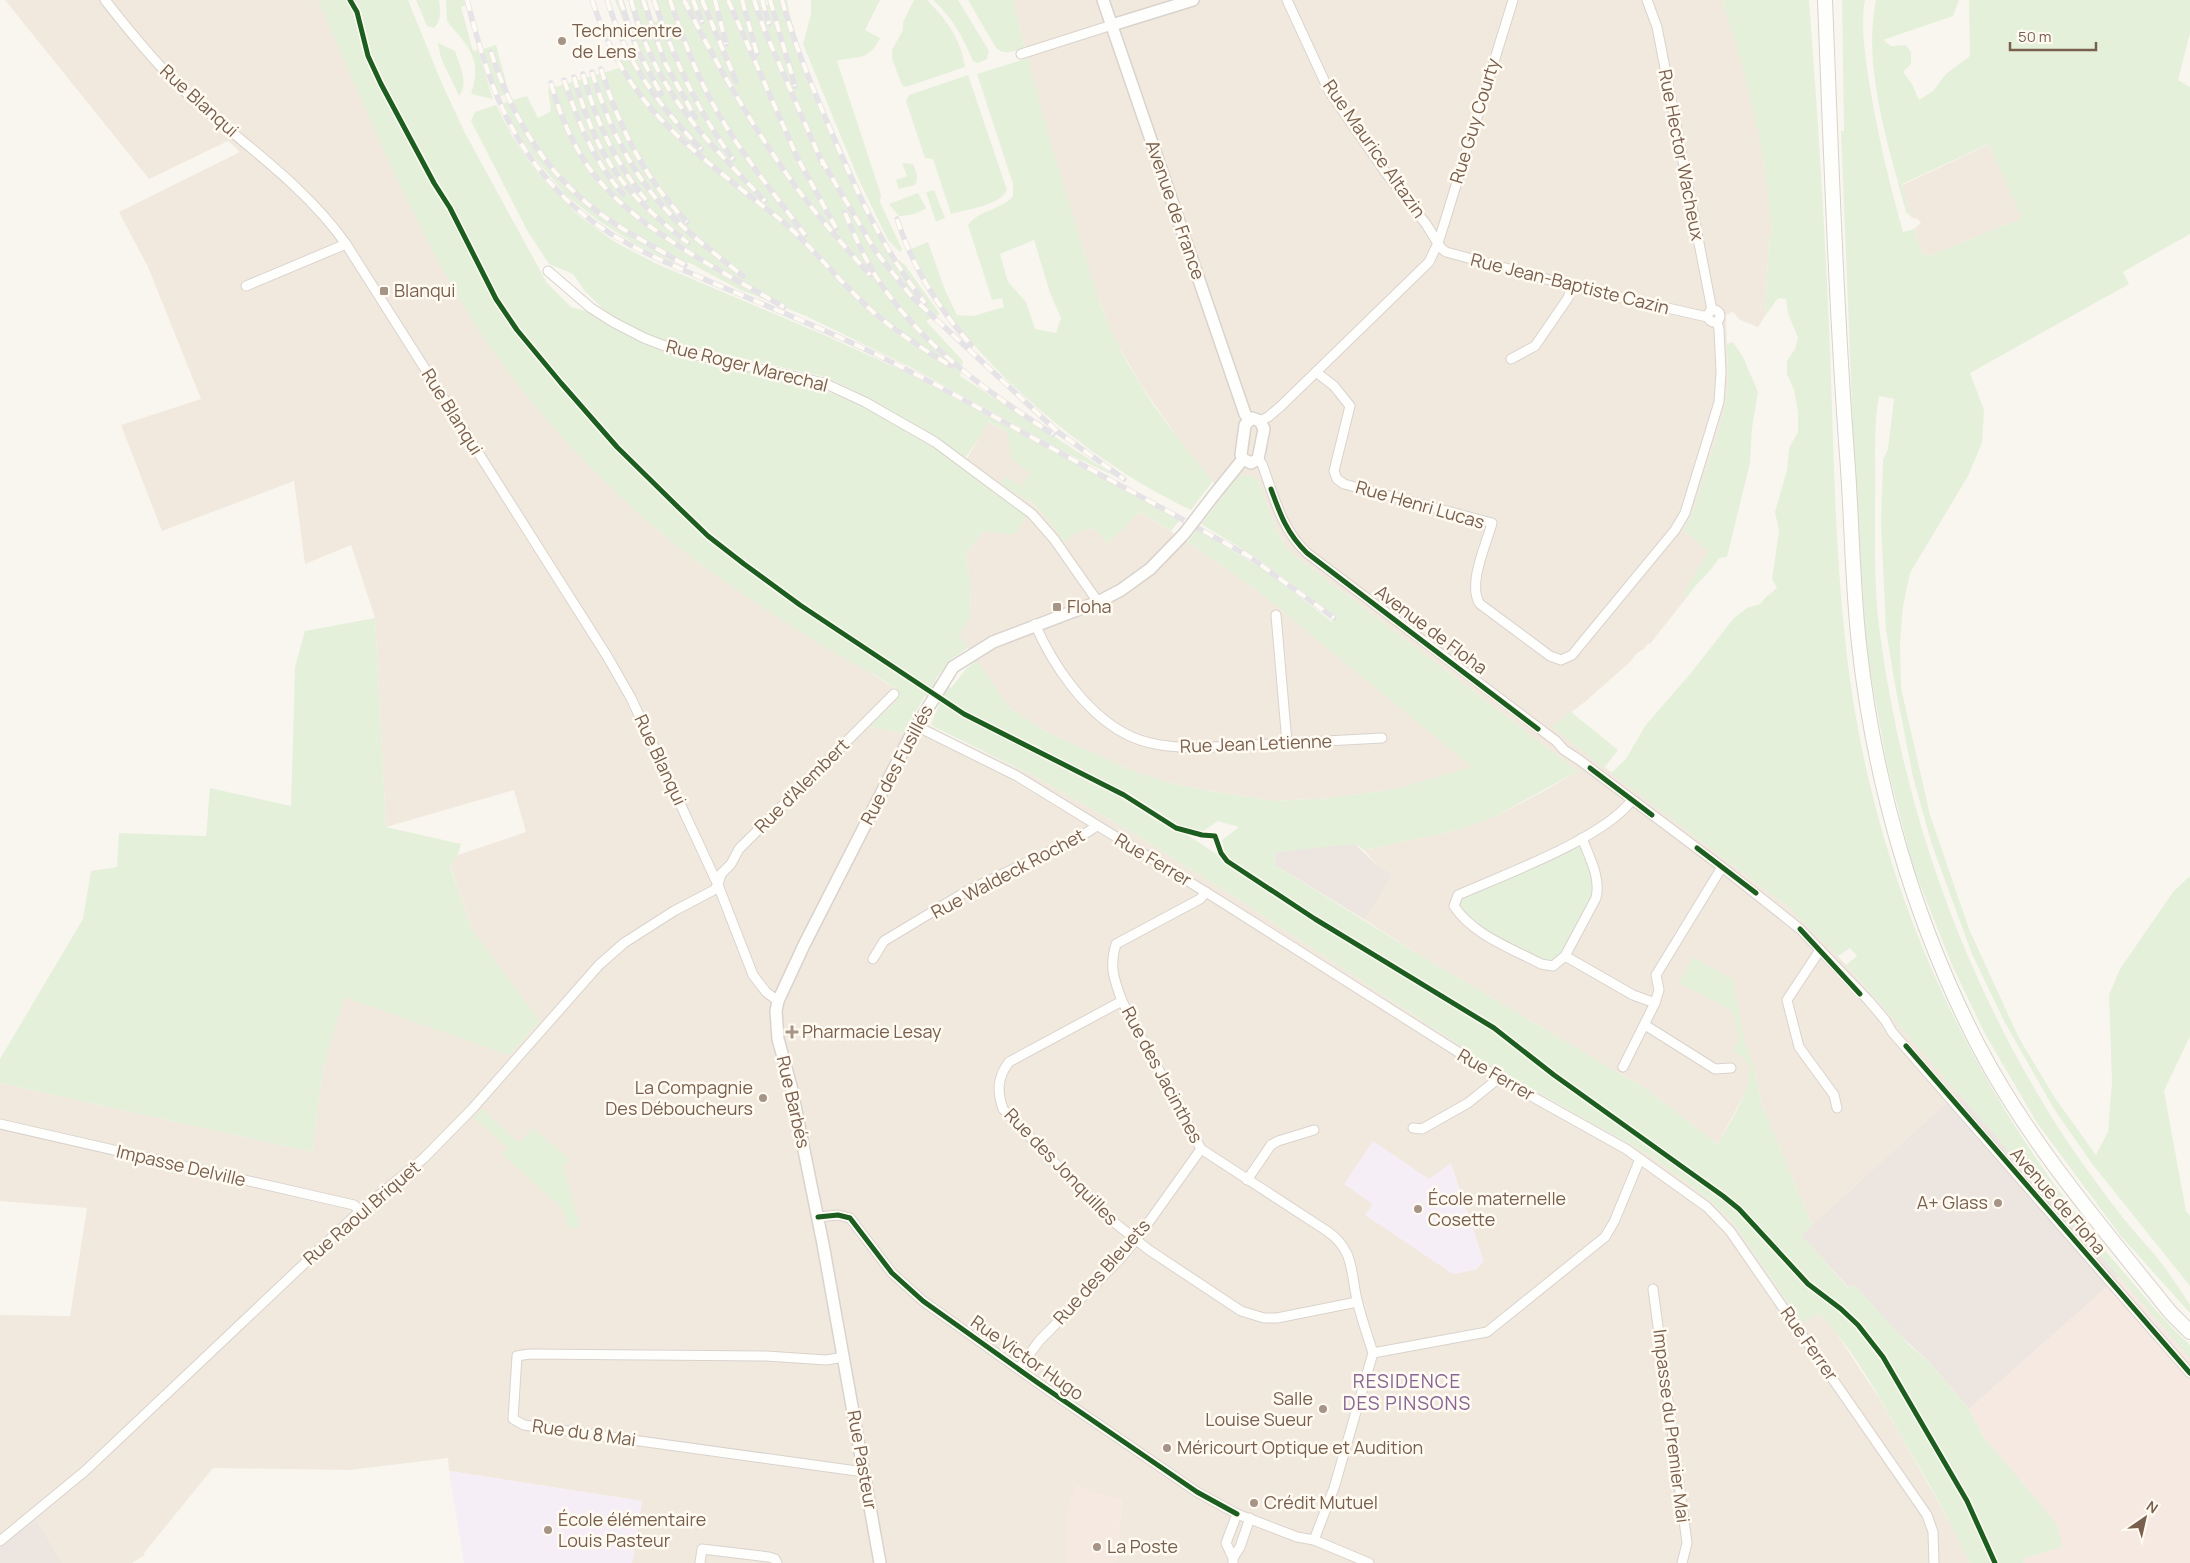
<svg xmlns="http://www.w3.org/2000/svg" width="2190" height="1563" font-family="Manrope,sans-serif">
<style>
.residential{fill:#f2e9de;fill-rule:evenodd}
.commercial{fill:#f6e9e1}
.industrial{fill:#ede6e0}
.education{fill:#f6eef6}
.green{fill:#e5f0db;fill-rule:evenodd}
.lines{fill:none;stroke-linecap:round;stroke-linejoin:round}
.minor-casing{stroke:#d9d3cd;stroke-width:11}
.tertiary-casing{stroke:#d9d3cd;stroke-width:14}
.secondary-casing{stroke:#d8d2ca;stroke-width:16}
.minor{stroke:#fefefd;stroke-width:9}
.tertiary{stroke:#fefefd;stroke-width:11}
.secondary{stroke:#fefefd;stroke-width:14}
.rail-casing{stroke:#e6e3e7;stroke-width:5.5}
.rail{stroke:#fffbf2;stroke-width:4;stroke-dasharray:11;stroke-linecap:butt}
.tertiary-bridge-casing{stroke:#d9d3cd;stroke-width:14;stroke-linecap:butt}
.tertiary-bridge{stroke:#fefefd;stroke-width:11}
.cycleway-casing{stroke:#fffbf2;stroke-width:8}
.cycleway{stroke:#1b5e20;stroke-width:5}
.poi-dot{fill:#a69486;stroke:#fffbf2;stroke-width:2}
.labels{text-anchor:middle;stroke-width:5;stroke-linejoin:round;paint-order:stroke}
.poi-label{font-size:18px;fill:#795f4d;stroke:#fffbf2;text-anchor:start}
.street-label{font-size:18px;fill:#795f4d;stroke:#fffbf2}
.neighbourhood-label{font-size:19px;letter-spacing:1px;fill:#886695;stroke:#fffbf2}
</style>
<rect width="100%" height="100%" fill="#f9f6f0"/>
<g class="residential">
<path d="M5,0H318L400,185L425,236L466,309L502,362L542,414L599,476L659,531L703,566L899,691L896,701L869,727L904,733L914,716L941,732L1032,775L1130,831L1233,896L1494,1068L1651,1156L1711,1201L1735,1225L1802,1323L1819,1313L1833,1328L1881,1401L1955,1531L1970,1563H1116L1122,1500L1085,1490L1077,1485L1067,1511V1563H632L642,1501L449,1471L448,1458L350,1470L213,1468L144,1553L145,1555L132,1563H62L36,1518L0,1545V1315L70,1316L87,1208L0,1201V1083L312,1152L323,1069L344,996L509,1055L540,1021L471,928L450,865L458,855L526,832L514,790L386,827L375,618L351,545L305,564L294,481L162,531L121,425L201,399L148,267L119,212L240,152L228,141L149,179ZM1429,1179L1366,1214L1373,1204L1344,1183Z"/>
<polygon points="1013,0 1722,0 1738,48 1757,120 1771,210 1772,237 1769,238 1765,316 1758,327 1740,320 1733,312 1726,315 1728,385 1724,413 1695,506 1683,530 1709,551 1683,594 1687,597 1650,644 1648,643 1644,649 1637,653 1629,663 1586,701 1552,727 1787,906 1830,947 1958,1092 1812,1225 1762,1105 1754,1068 1746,1091 1718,1144 1646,1089 1413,951 1365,920 1391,874 1378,866 1364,850 1462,829 1498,815 1544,791 1578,771 1289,551 1276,529 1258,481 1238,476 1224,495 1182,444 1141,385 1112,334 1095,289 1041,112"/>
<polygon points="1990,144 2022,218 1934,254 1923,255 1914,229 1921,223 1918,219 1911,217 1902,185"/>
<polygon points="987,421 1007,432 1052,463 1027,499 1046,517 1064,541 1073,534 1093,528 1108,543 1140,512 1188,542 1259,592 1473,767 1396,789 1330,798 1276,801 1210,791 1170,783 1133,771 1045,731 1008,707 959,635 970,618 971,586 965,555 984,530 1013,535 962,466 979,439"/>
</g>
<g class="commercial">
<polygon points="2119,1276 2190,1358 2190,1563 2024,1563 2022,1559 2062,1547 2016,1477 1983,1436 1969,1409"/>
<polygon points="1076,1484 1085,1490 1122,1500 1116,1563 1067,1563 1067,1511"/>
</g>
<g class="industrial">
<polygon points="1340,844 1355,844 1378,866 1392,874 1365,920 1275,865 1276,852"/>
<polygon points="1958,1092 2119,1276 1969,1409 1932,1365 1849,1288 1801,1235"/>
<polygon points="36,1518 62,1563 0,1563 0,1545"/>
</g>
<g class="education">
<polygon points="1373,1141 1429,1179 1451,1163 1484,1262 1475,1270 1453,1274 1365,1215 1373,1204 1344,1184"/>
<polygon points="449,1471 642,1501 632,1563 464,1563"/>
</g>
<g class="green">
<path d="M318,0H408L440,79L465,133L547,283L571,307L586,311L631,335L670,353L793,380L854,401L902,428L962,466L1028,515L1014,535L983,531L965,555L971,586L970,618L959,635L968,648L950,660L935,680L951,688L966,669L977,660L1008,707L1045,731L1133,771L1170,783L1210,791L1276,801L1330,798L1396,789L1472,767L1259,592L1188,542L1197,529L1266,571L1332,622L1336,617L1252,555L1201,524L1238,476H1253L1258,481L1276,529L1289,551L1578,771L1498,815L1462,829L1364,850L1355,844L1276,852L1275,865L1413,951L1646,1089L1718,1144C1727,1127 1760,1078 1746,1060C1743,1056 1737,1054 1733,1052L1739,1039L1733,1011L1679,983L1693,957L1735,981L1734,986L1745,1043L1754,1068L1762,1105L1812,1225L1802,1235L1848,1288L1855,1285L1908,1344L1932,1365L1969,1409L1983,1436L2056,1523L2063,1547L2022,1559L2024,1563H1970C1951,1521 1928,1482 1905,1443C1880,1398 1854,1350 1819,1313L1802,1323L1735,1225L1711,1201L1651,1156L1494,1068L1233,896L1130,831L1032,775L934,727L931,724L939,705L925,696L904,733L869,727L896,701L899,691C879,676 856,665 835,653C783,621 728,586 681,549C598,483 519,397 464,307C406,210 364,104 318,0ZM1218,821L1239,827L1222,840L1227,861L1177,828L1203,831Z"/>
<path d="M416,0H439C440,10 442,21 434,28L427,26Z"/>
<path d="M446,0H464L466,5L461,7L473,51L478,50L493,99L471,94C483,58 468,47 447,21Z"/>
<polygon points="615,0 624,0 633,31 636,29 628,0 647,0 654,22 658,21 652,0 759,0 761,7 773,3 772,0 787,0 789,12 806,67 875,224 896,258 905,265 940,314 926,321 963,361 960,376 1120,479 1061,450 912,368 806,316 738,289 690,263 672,262 633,243 596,219 566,195 534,157 516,130 503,103 527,96 538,118 551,111 548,89 623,67 619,60 636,54"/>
<path d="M811,0H880L865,30L880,38C868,62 859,55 837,61L881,195L880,202L902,249L900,252L888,240L858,178L803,44L811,14Z"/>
<path d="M914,0H927C946,19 961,39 965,67L906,87L902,85L892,59V50L903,30V22Z"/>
<path d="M933,0H958L989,51L987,59L978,63L973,61C963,37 952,17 933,0Z"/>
<path d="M968,0H1013L1025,48C1014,51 1005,56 996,48Z"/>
<path d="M1722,0H1809C1818,116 1825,231 1830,347C1834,458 1835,570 1850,679C1880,898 1978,1104 2122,1270C2144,1296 2165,1322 2190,1345V1358L1846,965L1857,956L1850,948L1838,956L1787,906L1611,773L1626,759L1645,726L1690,674L1734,618L1747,608L1760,604L1766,597L1777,588L1772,579L1779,531L1775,512L1787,470L1789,448L1798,432V412L1794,390L1787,374V361L1795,349L1798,338L1788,313L1786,299L1778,298L1765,316L1769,238L1772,236C1767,155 1748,77 1722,0Z"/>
<path d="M1842,0H1865C1861,22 1864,46 1867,68C1875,124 1888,178 1903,232L1914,229L1923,255L1934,254L2022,218L1989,144L1902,184L1911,217L1906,212C1889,147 1862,67 1876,0H1959L1953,16L1883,40L1891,46L1906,45L1911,52V64L1903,72L1912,84L1919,100L1933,91L1946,74L1970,56L1969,0H2190V33L2178,80L2190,87V234L2123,272L2129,284L1970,373L1984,410L1982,443L1968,476L1910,573L1903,606L1900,642L1901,688L1930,815L1969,929L2019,1038L2055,1098L2096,1155L2108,1132L2112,1082L2109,995L2120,969L2173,892L2190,876V1036L2164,1091L2186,1211L2190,1216V1286L2093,1165L2054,1109L2004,1021L1972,954L1932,845L1913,777L1895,685L1886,630L1881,524L1883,460L1888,449L1894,399L1879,396C1873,430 1876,466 1875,500C1875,545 1874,590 1880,634C1903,805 1959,966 2049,1113C2072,1150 2097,1184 2124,1219C2136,1234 2150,1248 2162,1264C2172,1277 2181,1291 2190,1305V1313L2120,1235L2037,1123L1985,1034L1952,965L1913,867L1887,765L1867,654L1856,505L1841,131H1844Z"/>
<path d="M438,43L455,51C460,66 469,83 459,96L441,58Z"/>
<polygon points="496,45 509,93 499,97 483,49"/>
<path d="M1028,58C1042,115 1059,170 1076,226C1087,262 1097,300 1113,334C1138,388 1175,436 1213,481L1191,510C1099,467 996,383 938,299C927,283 919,266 911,249L928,242L945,290L957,315L973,316L1004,307L1002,298L992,300L968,225C980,209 1000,211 1013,196V184L977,74ZM1034,240L1050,293L1061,318L1056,333L1035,329L1026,302L1008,282L1000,254Z"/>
<path d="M968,75L1007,190C999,206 968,209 951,214L933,159L925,158L906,101L909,95Z"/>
<polygon points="496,105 511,134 531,164 546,182 578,215 615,242 657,264 822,334 912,375 1180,520 1171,531 1140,512 1108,543 1093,528 1073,534 1064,542 1046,517 1031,502 1000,485 1005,476 1021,486 1030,473 1012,460 1007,432 988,421 979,439 965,458 938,438 853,390 825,377 669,342 639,331 607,313 584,290 573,274 549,264 528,232 471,121 475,112"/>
<path d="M902,163L913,164C916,171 919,178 915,185L899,189L896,180L907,176Z"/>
<polygon points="934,190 945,218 936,222 926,192"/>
<path d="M918,193L926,208C918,214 908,216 899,216L889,204Z"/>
<path d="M1733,342L1743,357L1758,392L1752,428L1750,463L1727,557L1719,558C1709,574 1697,582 1687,597L1683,594L1709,551L1683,530L1695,506L1724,413L1728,385L1727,344Z"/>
<polygon points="375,618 386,827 461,844 458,855 450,866 471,928 540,1021 509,1055 344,997 323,1069 312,1152 0,1083 0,1059 83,919 91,871 117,867 119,833 206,836 210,788 291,806 295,667 305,631"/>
<polygon points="1571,712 1618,750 1604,768 1552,727"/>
<polygon points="1582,838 1598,889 1565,956 1553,966 1541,964 1460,916 1458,895"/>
<polygon points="482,1109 519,1143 533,1128 570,1159 563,1166 580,1227 569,1228 562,1208 502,1154 508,1149 474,1117"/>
</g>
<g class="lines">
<defs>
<g id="minor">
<path d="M105,0C133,36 161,70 194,100C246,146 306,187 346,244L607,656L631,698L718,885L753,975L766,992L778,1001"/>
<polyline points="1287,0 1329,91 1386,173 1426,224 1441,248 1446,252 1572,286 1707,317"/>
<polyline points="1647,0 1657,27 1712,310"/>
<polyline points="1021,54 1112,25"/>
<polyline points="548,271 591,308 613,322 644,338 678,351 824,383 865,402 935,442 1032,514 1054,539 1098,602"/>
<polyline points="246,286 346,244"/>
<circle cx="1714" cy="316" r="6"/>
<polyline points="1511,359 1535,346 1568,298 1572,286"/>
<path d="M1316,372L1334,386L1350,406L1334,471L1337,479L1344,484L1492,523C1486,545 1467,585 1480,604L1550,656L1561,660L1572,655L1675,530L1685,513L1719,402L1721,372L1719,329L1717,322"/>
<polyline points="1260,421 1268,417 1281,406 1429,262 1438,243 1445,221 1513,0"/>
<path d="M1258,459L1262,464C1274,496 1281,529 1307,553L1556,741L1564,750L1578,759L1722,867L1800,929L1869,1001L1885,1020L1892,1032L2190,1373"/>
<polyline points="1276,615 1287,743"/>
<path d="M1035,624C1052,664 1085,712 1124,733C1145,745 1171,747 1195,748L1382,738"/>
<polyline points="916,726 1017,776 1217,899 1499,1078 1626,1149 1707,1207 1730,1231 1927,1515 1933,1532 1934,1563"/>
<path d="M1582,838C1589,857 1601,877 1596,898L1565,956L1553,966L1541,964C1511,948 1473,935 1454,906L1458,895C1503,875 1603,839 1632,800"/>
<path d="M1206,892L1200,899L1116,944C1109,967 1114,979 1122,1001L1201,1149L1327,1231C1356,1251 1350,1274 1358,1304C1362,1320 1368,1337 1373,1353"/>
<polyline points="1820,950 1787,1000 1799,1047 1834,1095 1837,1108"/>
<polyline points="1565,956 1633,995 1655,1003"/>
<polyline points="873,959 884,941 967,891 1078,838 1097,826"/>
<path d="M1122,1001L1009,1062C997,1078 997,1091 1003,1109L1105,1215L1149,1250L1241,1311L1264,1318H1277L1357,1302"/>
<polyline points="1645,1025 1715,1069 1731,1068"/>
<polyline points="1623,1067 1655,1003 1659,990 1656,975 1722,867"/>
<polyline points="0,1124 306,1194 354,1205 360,1211"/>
<polyline points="1413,1128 1422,1129 1468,1103 1499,1078"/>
<polyline points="1247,1180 1271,1145 1278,1141 1314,1130"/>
<polyline points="818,1217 838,1215 850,1218 892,1273 923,1301 1038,1383 1197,1492 1237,1514 1297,1537 1314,1540 1369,1563"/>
<polyline points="1653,1289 1687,1543 1682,1563"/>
<polyline points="844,1357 826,1360 766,1356 529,1354 517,1356 513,1419 524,1425 864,1472"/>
<polyline points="1018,1369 1040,1340 1119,1260 1136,1240 1201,1149"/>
<polyline points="1314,1540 1334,1488 1373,1353 1487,1332 1605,1237 1614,1222 1640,1159"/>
<polyline points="0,1541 85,1471 360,1211 424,1158 473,1108 599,965 624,943 674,911 714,890 718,885 721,874 731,864 739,849 894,694"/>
<polyline points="1233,1558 1240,1547 1250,1518"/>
<polyline points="700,1563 702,1549 769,1557 775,1559 777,1563"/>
<polyline points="1233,1563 1233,1558 1226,1543 1237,1514"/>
</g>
<g id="tertiary">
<polyline points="1103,0 1245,414 1249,420"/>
<polyline points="1112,25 1193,0"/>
<polygon points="1252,418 1260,421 1264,429 1258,459 1251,463 1243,459 1241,455 1245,425"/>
<polyline points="1214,495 1243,459"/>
<polyline points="880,1563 823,1244 791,1086 778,1039 776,1011 778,1001 804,945 910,737 953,667 993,642 1098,602 1121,590 1150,569 1184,534"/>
</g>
<path id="secondary" d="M1825,0C1831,152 1836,304 1847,455C1852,518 1852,581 1859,644C1874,783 1914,921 1978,1045C2029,1143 2102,1227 2170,1312L2190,1332"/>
</defs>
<use href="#minor" class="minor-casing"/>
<use href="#tertiary" class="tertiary-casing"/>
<use href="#secondary" class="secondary-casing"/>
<use href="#minor" class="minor"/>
<use href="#tertiary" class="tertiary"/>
<use href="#secondary" class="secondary"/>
<defs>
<g id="rail">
<path d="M467,0C488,80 507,143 569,202C608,239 656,258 704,279C759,303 815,325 869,351C922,376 973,405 1024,433C1099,474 1174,514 1248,556"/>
<path d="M592,0C622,93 668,131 741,189C758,203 776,215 791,229C819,255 843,285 871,310C896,332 923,349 951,366"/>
<path d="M607,0C627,63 655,101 701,149"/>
<polyline points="620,0 637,49 661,94"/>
<path d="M631,0C656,93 701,134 765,201"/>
<polyline points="643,0 665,63 695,117"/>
<path d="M654,0C673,57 697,111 733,159"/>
<path d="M670,0C683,39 697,77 718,113C743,156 775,195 805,235"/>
<path d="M684,0C715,62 755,131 796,187C819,218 844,246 870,275"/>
<polyline points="693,0 702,22"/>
<polyline points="702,0 736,81"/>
<polyline points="715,0 726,44"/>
<polyline points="728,0 798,159 836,228"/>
<polyline points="742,0 757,54"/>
<polyline points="754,0 764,29 823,165"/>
<polyline points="762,0 769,24"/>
<polyline points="770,0 795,86"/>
<path d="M782,0C795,47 814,91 833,136C858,195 885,253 925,303"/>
<path d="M491,52C514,122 547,177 609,220C633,236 660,250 685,265"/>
<path d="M601,69C619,127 644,178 687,222"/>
<path d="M592,72C608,125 631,174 670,214C692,237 718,256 743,276"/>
<path d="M583,74C596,121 615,163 646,200"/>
<path d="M574,77C598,160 621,190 688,243"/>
<path d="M564,80C578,121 593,161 623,194"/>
<path d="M551,83C558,109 568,134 582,157C620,222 720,270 784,307"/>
<polyline points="821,159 876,252 912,297 1058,432 1124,479"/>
<path d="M845,213C856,239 867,264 883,287C926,348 991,395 1053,434"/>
<path d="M897,219C913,268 937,306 971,345"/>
<polyline points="1243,552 1334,618"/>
</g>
</defs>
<use href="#rail" class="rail-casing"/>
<use href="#rail" class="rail"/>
<defs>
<polyline id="tertiary-bridge" points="1184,534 1214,495"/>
</defs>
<use href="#tertiary-bridge" class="tertiary-bridge-casing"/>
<use href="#tertiary-bridge" class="tertiary-bridge"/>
<defs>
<g id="cycleway">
<polyline points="350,0 357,12 368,56 381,84 434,183 450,208 496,299 517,330 561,383 617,447 679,508 708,536 744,564 800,605 964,714 1124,795 1176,828 1202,835 1215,836 1221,853 1227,861 1315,919 1494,1028 1554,1075 1723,1196 1739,1209 1808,1284 1841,1309 1858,1325 1883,1357 1967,1501 1995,1563"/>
<path d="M1271,489C1280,514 1287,534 1307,553L1538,729"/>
<polyline points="1590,768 1652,815"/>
<polyline points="1697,848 1756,893"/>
<polyline points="1800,929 1860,994"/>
<polyline points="1906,1046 2190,1373"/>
<polyline points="818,1217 838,1215 850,1218 892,1273 923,1301 1038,1383 1197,1492 1237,1514"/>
</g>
</defs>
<use href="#cycleway" class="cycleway-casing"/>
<use href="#cycleway" class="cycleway"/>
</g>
<g class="poi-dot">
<circle cx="562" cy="41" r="5"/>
<rect x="379" y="286" width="10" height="10" rx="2.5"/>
<rect x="1052" y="602" width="10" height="10" rx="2.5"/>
<path d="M789.5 1024.5h5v5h5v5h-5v5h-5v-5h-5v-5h5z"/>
<circle cx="763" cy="1098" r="5"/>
<circle cx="1998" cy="1203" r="5"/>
<circle cx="1418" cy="1209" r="5"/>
<circle cx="1323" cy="1409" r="5"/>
<circle cx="1167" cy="1448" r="5"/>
<circle cx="1254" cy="1503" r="5"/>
<circle cx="548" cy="1530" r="5"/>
<circle cx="1097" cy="1547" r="5"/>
</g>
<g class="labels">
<g class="poi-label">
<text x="572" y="37">Technicentre<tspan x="572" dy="21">de Lens</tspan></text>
<text x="394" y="297">Blanqui</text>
<text x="1067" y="613">Floha</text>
<text x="802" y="1038">Pharmacie Lesay</text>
<text x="753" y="1094" text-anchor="end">La Compagnie<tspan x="753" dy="21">Des Déboucheurs</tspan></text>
<text x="1428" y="1205">École maternelle<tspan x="1428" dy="21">Cosette</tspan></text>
<text x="1988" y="1209" text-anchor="end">A+ Glass</text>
<text x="1313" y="1405" text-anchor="end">Salle<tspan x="1313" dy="21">Louise Sueur</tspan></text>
<text x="1177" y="1454">Méricourt Optique et Audition</text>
<text x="1264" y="1509">Crédit Mutuel</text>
<text x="558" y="1526">École élémentaire<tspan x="558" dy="21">Louis Pasteur</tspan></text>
<text x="1107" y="1553">La Poste</text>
</g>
<g class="street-label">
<text transform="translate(199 101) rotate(42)" y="6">Rue Blanqui</text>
<text transform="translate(1475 121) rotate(-73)" y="6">Rue Guy Courty</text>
<text transform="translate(1374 149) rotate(55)" y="6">Rue Maurice Altazin</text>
<text transform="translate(1681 155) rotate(79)" y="6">Rue Hector Wacheux</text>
<text transform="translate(1175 210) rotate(71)" y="6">Avenue de France</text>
<text transform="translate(1570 284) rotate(14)" y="6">Rue Jean-Baptiste Cazin</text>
<text transform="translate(747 366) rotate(14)" y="6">Rue Roger Marechal</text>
<text transform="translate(452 412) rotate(58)" y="6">Rue Blanqui</text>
<text transform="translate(1420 505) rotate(16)" y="6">Rue Henri Lucas</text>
<text transform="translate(1431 630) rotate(37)" y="6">Avenue de Floha</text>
<text transform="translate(1256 744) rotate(-2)" y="6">Rue Jean Letienne</text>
<text transform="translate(660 760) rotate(65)" y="6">Rue Blanqui</text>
<text transform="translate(897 765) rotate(-62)" y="6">Rue des Fusillés</text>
<text transform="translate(802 786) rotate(-45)" y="6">Rue d'Alembert</text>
<text transform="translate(1153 860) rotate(31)" y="6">Rue Ferrer</text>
<text transform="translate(1008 874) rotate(-28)" y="6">Rue Waldeck Rochet</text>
<text transform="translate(1162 1075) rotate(62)" y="6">Rue des Jacinthes</text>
<text transform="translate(1496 1075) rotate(30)" y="6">Rue Ferrer</text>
<text transform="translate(793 1102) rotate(77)" y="6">Rue Barbés</text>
<text transform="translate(181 1166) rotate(13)" y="6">Impasse Delville</text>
<text transform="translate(1061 1167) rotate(46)" y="6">Rue des Jonquilles</text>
<text transform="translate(2058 1201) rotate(49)" y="6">Avenue de Floha</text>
<text transform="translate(362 1213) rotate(-41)" y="6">Rue Raoul Briquet</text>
<text transform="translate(1102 1272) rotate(-48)" y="6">Rue des Bleuets</text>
<text transform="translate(1809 1344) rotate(55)" y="6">Rue Ferrer</text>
<text transform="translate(1027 1358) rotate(35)" y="6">Rue Victor Hugo</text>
<text transform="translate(1671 1426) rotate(83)" y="6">Impasse du Premier Mai</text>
<text transform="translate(584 1433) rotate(8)" y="6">Rue du 8 Mai</text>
<text transform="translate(862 1460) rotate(80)" y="6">Rue Pasteur</text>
</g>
<g class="neighbourhood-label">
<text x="1407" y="1388">RESIDENCE<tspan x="1407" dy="22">DES PINSONS</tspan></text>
</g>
</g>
<g transform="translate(2145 1518) rotate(34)" stroke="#fffbf2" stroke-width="4" paint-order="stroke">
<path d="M0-4L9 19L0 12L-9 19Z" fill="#795f4d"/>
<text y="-8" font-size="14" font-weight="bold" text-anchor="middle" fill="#795f4d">N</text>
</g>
<path d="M2010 42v8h86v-8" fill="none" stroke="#795f4d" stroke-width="2.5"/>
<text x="2018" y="42" font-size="15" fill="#795f4d" stroke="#fffbf2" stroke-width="4" paint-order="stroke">50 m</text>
</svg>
